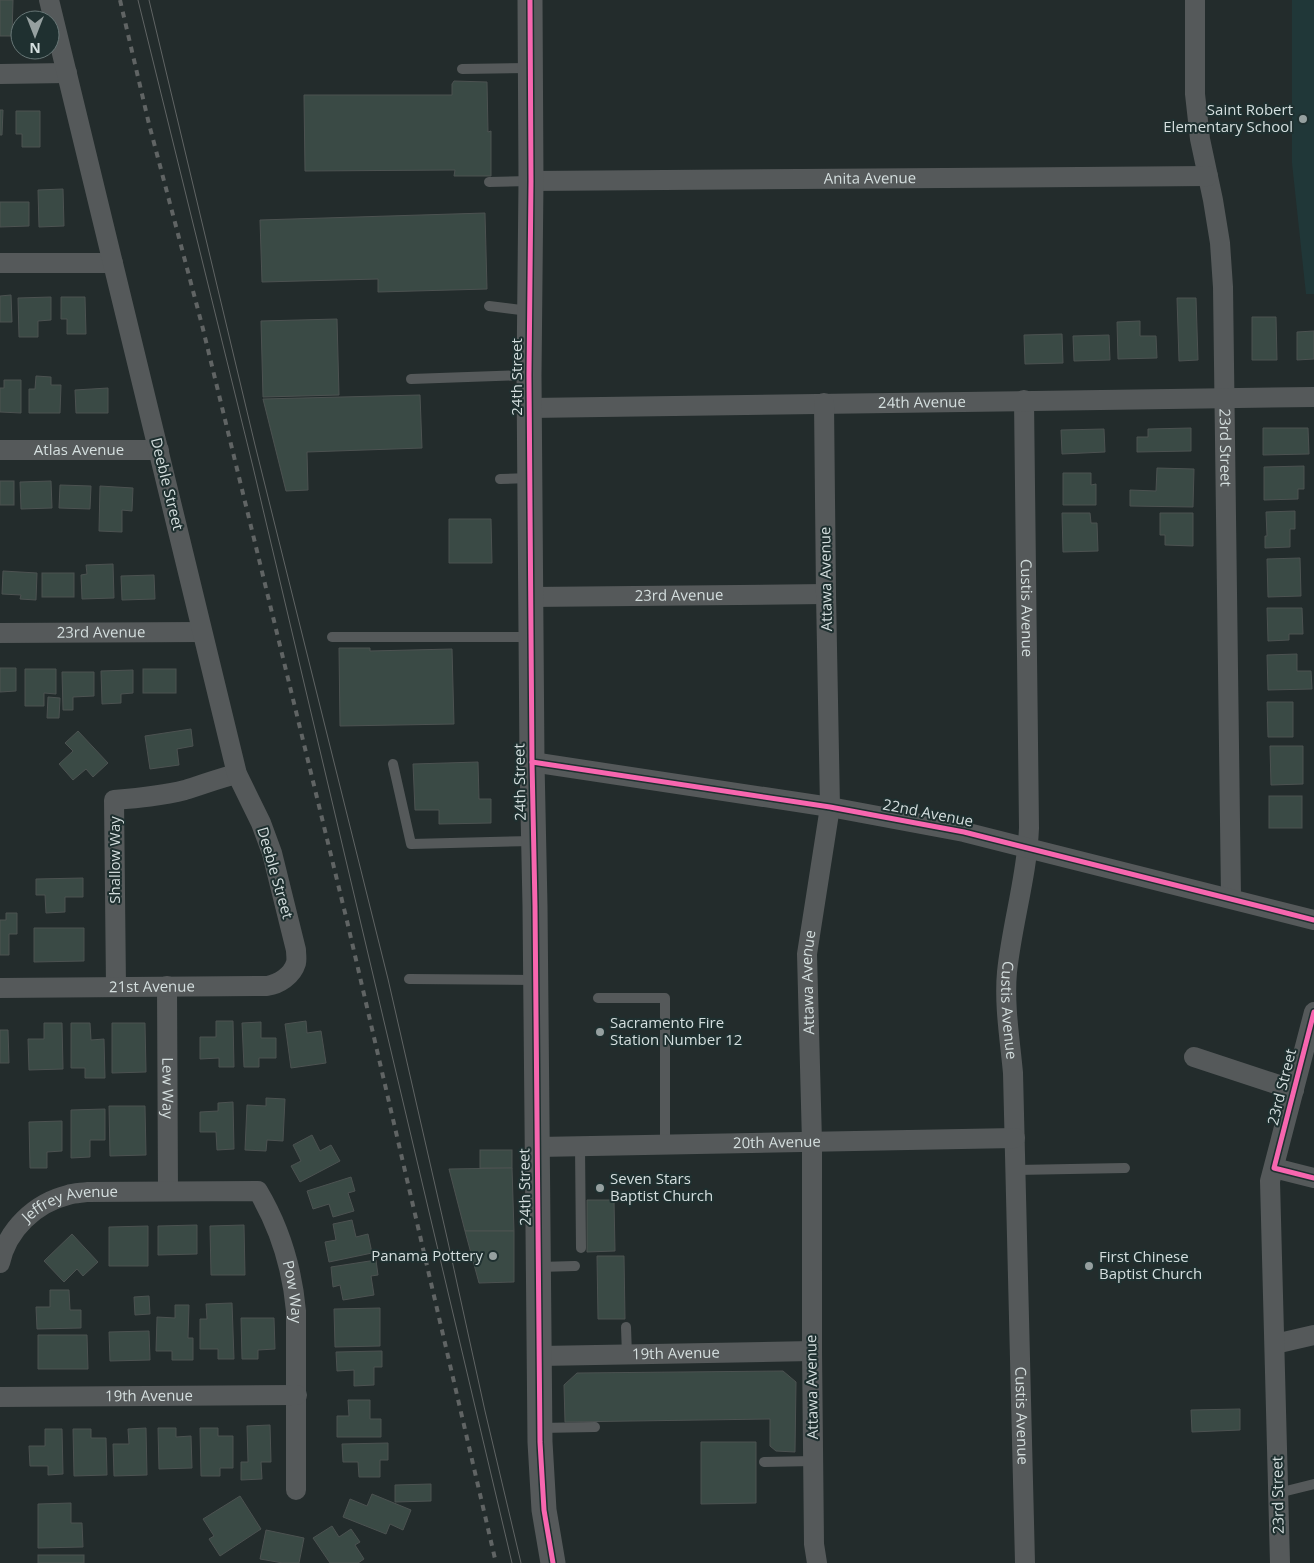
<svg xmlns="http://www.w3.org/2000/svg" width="1314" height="1563" font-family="'Open Sans',sans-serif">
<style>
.built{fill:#203738}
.building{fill:#3a4a45;stroke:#4c5251}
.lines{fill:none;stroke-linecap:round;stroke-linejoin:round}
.service{stroke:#55595a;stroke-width:10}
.minor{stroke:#55595a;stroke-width:20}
.tertiary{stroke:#55595a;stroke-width:25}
.tram{stroke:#606464;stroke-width:1}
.rail{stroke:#606464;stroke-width:4;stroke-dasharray:6 6;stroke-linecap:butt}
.cycleway-casing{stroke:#1f3030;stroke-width:8}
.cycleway{stroke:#f766af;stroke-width:5}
.poi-dot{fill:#96a0a0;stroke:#1f3030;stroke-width:2}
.labels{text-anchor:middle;stroke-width:4;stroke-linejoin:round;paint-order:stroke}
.poi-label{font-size:15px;fill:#d4dede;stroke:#1f3030;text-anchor:start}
.street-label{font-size:15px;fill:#d4dede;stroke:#1f3030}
</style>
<rect width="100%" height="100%" fill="#232c2c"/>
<polygon class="built" points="1292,0 1314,0 1314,294 1306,294 1292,163"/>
<g class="building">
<polygon points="0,0 13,0 12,36 0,36"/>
<polygon points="454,81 487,82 488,132 491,131 491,176 454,176 455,170 305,171 304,95 452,95 452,84"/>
<polygon points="0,110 3,110 2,135 0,135"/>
<polygon points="16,111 40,111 40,147 22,147 22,134 16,134"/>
<polygon points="63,189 64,226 39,227 38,190"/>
<polygon points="0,202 29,202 29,226 0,227"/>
<polygon points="485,213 487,289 378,292 378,279 262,282 260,220"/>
<polygon points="11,295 12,322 0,322 0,296"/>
<polygon points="51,297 51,320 38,321 38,337 19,337 18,298"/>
<polygon points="61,297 85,297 86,334 67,334 67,319 61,319"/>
<polygon points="1177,298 1196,298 1198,360 1179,361"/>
<polygon points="1252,317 1276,317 1277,360 1252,360"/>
<polygon points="337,319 339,395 263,397 261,321"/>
<polygon points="1140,321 1140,336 1156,336 1157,358 1118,359 1117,322"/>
<polygon points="1314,331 1314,359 1297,360 1297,332"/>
<polygon points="1062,334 1063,363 1025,364 1024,335"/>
<polygon points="1109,335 1110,360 1074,361 1073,336"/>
<polygon points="36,376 51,377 51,385 61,385 60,413 29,413 29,389 35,389"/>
<polygon points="4,380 21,380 21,413 0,412 0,388 4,388"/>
<polygon points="108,388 108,413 76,413 75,390"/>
<polygon points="420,395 422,448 307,452 308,490 286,491 263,399"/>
<polygon points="1191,428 1191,451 1137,452 1137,437 1148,437 1148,429"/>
<polygon points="1263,428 1308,428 1309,454 1263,455"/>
<polygon points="1104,429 1105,452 1062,454 1061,430"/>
<polygon points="1304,466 1304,489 1298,489 1298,499 1264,500 1264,467"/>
<polygon points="1157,468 1194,469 1193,507 1130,506 1130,490 1156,491"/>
<polygon points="1063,473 1091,473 1091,485 1096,484 1096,505 1063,505"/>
<rect x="0" y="481" width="14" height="24"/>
<polygon points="51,481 52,508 21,509 20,482"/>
<polygon points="60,485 91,486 90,509 59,508"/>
<polygon points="100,486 133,488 132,511 122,510 122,532 99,531"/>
<polygon points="1295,511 1295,529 1290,529 1290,547 1265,548 1265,536 1267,536 1266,512"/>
<polygon points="1062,513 1090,513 1091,523 1097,523 1098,551 1063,552"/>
<polygon points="1160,513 1193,513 1193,546 1165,545 1165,535 1160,535"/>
<polygon points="449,519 491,519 492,563 449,563"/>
<polygon points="1300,558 1301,596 1268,597 1267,559"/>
<polygon points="113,564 114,598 82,599 81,575 87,574 86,565"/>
<polygon points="3,571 37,573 36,600 20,599 21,595 2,594"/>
<rect x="42" y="573" width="32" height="24"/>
<polygon points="154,575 155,599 122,600 121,576"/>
<polygon points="1267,608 1302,608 1303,634 1289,634 1289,640 1268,641"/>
<polygon points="339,648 370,648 370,651 452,649 454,724 340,726"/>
<polygon points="1297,654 1297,671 1311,671 1312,689 1268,690 1267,655"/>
<polygon points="0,668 16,668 16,691 0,692"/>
<polygon points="25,669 56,669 56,694 44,693 44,706 25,706"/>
<rect x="143" y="669" width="33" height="24"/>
<polygon points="133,670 133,693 121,694 121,703 102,704 101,671"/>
<polygon points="62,672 94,672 94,696 73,697 73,710 63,710"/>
<polygon points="48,697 60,698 59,718 47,718"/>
<polygon points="1267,702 1293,702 1293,737 1268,737"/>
<polygon points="191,729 193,746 177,749 179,765 150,769 145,736"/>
<polygon points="78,731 108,763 93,777 86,769 73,780 59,764 73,751 65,743"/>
<polygon points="1270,746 1303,746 1303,784 1271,785"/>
<polygon points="478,762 479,799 491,799 491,823 439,824 439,810 415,810 413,764"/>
<rect x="1269" y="796" width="33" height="32"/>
<polygon points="83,878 83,897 65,897 65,912 46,913 45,895 36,895 36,879"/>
<polygon points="6,913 17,913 17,934 9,934 9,955 0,955 0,920 6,920"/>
<polygon points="34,928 84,928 84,961 34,962"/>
<polygon points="216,1021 233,1021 234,1067 219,1067 219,1058 200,1059 200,1037 216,1037"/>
<polygon points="306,1021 307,1033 321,1031 326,1063 291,1068 285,1024"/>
<polygon points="261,1022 261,1038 276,1038 276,1058 259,1058 259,1067 244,1067 242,1023"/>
<polygon points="44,1023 62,1023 63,1069 29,1070 28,1039 44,1039"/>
<polygon points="71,1023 90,1023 91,1040 104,1039 105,1078 85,1078 85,1068 71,1068"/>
<polygon points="112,1023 145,1023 146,1072 112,1073"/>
<polygon points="0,1030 8,1030 9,1063 0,1063"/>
<polygon points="266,1098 285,1099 283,1141 267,1140 266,1151 245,1150 247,1105 266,1106"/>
<polygon points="233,1102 234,1149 217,1150 216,1132 200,1132 200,1112 218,1111 218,1103"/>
<polygon points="109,1106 145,1106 146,1155 110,1156"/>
<polygon points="105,1109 105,1140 90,1140 90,1157 71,1158 71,1110"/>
<polygon points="62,1121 62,1151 47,1152 47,1168 30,1168 29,1122"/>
<polygon points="312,1135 320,1151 331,1145 340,1161 300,1182 291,1166 301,1161 293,1145"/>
<rect x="480" y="1150" width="32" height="18"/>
<polygon points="512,1168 514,1231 465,1231 449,1169"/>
<polygon points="351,1177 355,1191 348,1193 354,1211 333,1217 329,1204 313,1209 307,1191"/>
<polygon points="587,1200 614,1200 615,1251 587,1252"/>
<polygon points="352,1220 356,1237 368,1234 372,1253 329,1262 325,1242 336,1240 333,1224"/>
<polygon points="197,1225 197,1254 158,1255 158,1226"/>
<polygon points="244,1225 245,1275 211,1275 210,1226"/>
<polygon points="148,1226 148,1266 109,1266 109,1227"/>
<polygon points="465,1231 514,1231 514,1282 479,1283"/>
<polygon points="72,1234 98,1262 83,1276 77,1269 64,1282 44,1261"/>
<polygon points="597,1256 624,1256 625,1319 598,1319"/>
<polygon points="376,1260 378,1275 371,1276 374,1295 343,1300 340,1285 333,1287 331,1267"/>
<polygon points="50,1290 69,1290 70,1310 81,1310 81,1328 37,1329 36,1307 50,1307"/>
<polygon points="149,1296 150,1314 135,1315 134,1297"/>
<polygon points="232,1303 234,1359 218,1359 218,1349 200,1349 200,1319 207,1319 206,1304"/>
<polygon points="175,1305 189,1305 188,1338 193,1338 193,1360 172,1360 172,1351 156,1351 157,1317 175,1318"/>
<polygon points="380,1308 380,1346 335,1347 334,1309"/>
<polygon points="241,1318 274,1318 275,1349 258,1350 258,1359 242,1359"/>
<polygon points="149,1331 150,1360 110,1361 109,1332"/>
<polygon points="38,1335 87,1335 88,1369 38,1369"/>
<polygon points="382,1351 382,1367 374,1367 374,1385 354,1386 354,1370 337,1371 336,1352"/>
<polygon points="783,1371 796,1382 795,1452 776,1451 770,1446 770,1419 565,1422 564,1385 577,1373"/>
<polygon points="348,1400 370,1400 370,1419 381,1419 381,1437 337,1437 337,1416 349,1416"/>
<polygon points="1240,1409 1240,1430 1192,1432 1191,1410"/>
<polygon points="270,1425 271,1462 261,1462 262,1479 241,1480 241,1462 248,1462 247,1426"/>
<polygon points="146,1428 147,1475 114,1476 113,1444 129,1444 128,1429"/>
<polygon points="158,1428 176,1428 176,1437 191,1436 192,1468 159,1469"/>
<polygon points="200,1428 218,1428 218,1436 233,1436 233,1468 220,1468 220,1476 201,1476"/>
<polygon points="45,1429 62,1429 63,1474 48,1475 48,1466 30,1466 29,1446 45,1446"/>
<polygon points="73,1429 91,1429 91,1438 106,1438 107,1475 74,1476"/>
<polygon points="701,1442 756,1442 756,1503 701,1504"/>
<polygon points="388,1443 388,1460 380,1460 380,1477 359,1477 358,1462 343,1462 342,1444"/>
<polygon points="431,1484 431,1501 395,1502 395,1485"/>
<polygon points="372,1494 411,1510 403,1530 390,1524 386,1534 343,1517 350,1499 367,1506"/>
<polygon points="240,1496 261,1529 220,1556 209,1539 214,1536 203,1519"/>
<polygon points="71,1503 71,1523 82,1523 83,1547 38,1548 38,1504"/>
<polygon points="332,1526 339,1537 351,1529 360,1542 355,1545 364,1559 358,1563 330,1563 313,1538"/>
<polygon points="266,1530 304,1538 299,1563 283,1563 260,1559"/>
<rect x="38" y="1555" width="46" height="8"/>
</g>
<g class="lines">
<g class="service">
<polyline points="462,69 531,68"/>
<polyline points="489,182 530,181"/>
<polyline points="489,306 529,311"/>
<polyline points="411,379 528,375"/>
<polyline points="500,479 530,478"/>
<polyline points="332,637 531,637"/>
<polyline points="393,764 411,844 533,841"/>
<polyline points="409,979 535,980"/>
<polyline points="598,998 665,998 665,1144"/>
<polyline points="580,1147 581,1248"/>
<polyline points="1016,1170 1125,1168"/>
<polyline points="539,1267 575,1266"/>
<polyline points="626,1327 627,1355"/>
<polyline points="540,1428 595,1427"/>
<polyline points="764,1462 813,1461"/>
<polyline points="1278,1493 1314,1484"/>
</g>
<g class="minor">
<path id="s1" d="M1195,0V94L1200,139L1213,200L1220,243L1223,287L1231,898"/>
<polyline points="0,74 67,73"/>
<path id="s2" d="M531,181L1208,176"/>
<polyline points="0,263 113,263"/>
<path id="s3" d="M1024,400L1029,828C1027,876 1012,924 1007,972C1004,1005 1010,1040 1013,1073L1025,1563"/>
<path id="s4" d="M530,408L1314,397"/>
<path id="s5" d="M0,450H159"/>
<path id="s6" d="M531,597L826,594"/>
<path id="s7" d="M0,633L202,632"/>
<polyline points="532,762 830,807 964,832 1314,920"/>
<path id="s8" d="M167,986L168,1191"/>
<path d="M116,987L114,800C138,798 162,796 185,790C202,785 219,778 237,774"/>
<path id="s9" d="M0,988L267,986C279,984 292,976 296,963C297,959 296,954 296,950L272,853L261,823L237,774L49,0"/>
<polyline points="1194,1057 1294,1090"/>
<path id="s10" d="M538,1147L1015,1138"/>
<polyline points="1274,1168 1314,1178"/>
<path id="s11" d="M0,1263C7,1230 35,1203 68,1195C74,1193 81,1193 87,1192L258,1191C280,1228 292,1267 296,1311V1490"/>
<polyline points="1275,1344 1314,1335"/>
<path id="s12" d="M540,1356L812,1351"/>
<path id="s13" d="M0,1397L297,1395"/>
<path id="s14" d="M817,1563L814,1544L812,1351V1142L807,954L830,807L826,594L824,403"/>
<polyline points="1280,1563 1270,1181 1314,1012"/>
</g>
<polyline class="tertiary" points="530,0 531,181 529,375 532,762 535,906 540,1442 544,1510 553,1563"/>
<g class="tram">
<polyline points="138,0 253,467 512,1563"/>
<polyline points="149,0 255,445 388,979 448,1242 485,1411 521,1563"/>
</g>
<polyline class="rail" points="120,0 149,124 202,325 347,921 496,1563"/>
<defs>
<g id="cycleway">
<polyline points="530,0 531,181 529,375 532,762 535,906 540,1442 544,1510 553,1563"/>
<polyline points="532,762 830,807 964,832 1314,920"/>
<polyline points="1314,1012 1274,1168 1314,1178"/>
</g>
</defs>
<use href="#cycleway" class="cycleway-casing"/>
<use href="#cycleway" class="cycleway"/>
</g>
<g class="poi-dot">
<circle cx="1303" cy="119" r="5"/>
<circle cx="600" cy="1032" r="5"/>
<circle cx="600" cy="1188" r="5"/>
<circle cx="493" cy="1256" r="5"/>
<circle cx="1089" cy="1266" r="5"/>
</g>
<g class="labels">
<g class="poi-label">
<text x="1293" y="115" text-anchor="end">Saint Robert<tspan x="1293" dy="17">Elementary School</tspan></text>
<text x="610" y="1028">Sacramento Fire<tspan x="610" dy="17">Station Number 12</tspan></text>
<text x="610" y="1184">Seven Stars<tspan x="610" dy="17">Baptist Church</tspan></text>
<text x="483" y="1261" text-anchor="end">Panama Pottery</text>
<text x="1099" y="1262">First Chinese<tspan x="1099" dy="17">Baptist Church</tspan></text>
</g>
<g class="street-label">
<text dy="5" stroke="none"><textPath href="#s2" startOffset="339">Anita Avenue</textPath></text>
<text transform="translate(517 377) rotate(-90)" y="5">24th Street</text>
<text dy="5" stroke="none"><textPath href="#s4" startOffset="392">24th Avenue</textPath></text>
<text dy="5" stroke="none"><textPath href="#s1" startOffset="450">23rd Street</textPath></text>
<text dy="5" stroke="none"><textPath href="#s5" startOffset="79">Atlas Avenue</textPath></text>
<text transform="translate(167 484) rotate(76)" y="5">Deeble Street</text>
<text transform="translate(826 579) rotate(-91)" y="5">Attawa Avenue</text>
<text dy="5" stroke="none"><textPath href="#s6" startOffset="148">23rd Avenue</textPath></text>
<text dy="5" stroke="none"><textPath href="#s3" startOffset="208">Custis Avenue</textPath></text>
<text dy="5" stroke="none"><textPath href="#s7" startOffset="101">23rd Avenue</textPath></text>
<text transform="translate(520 782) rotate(-91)" y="5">24th Street</text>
<text transform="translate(928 813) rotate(11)" y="5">22nd Avenue</text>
<text transform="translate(115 860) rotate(-90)" y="5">Shallow Way</text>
<text transform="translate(275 873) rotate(74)" y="5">Deeble Street</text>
<text dy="5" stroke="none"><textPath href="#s14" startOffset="581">Attawa Avenue</textPath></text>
<text dy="5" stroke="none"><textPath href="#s9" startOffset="152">21st Avenue</textPath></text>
<text dy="5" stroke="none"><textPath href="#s3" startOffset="612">Custis Avenue</textPath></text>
<text transform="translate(1282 1087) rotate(-76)" y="5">23rd Street</text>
<text dy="5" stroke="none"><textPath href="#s8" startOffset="102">Lew Way</textPath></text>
<text dy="5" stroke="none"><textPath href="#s10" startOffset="239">20th Avenue</textPath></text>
<text transform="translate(525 1187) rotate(-91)" y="5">24th Street</text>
<text dy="5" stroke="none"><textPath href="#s11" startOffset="101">Jeffrey Avenue</textPath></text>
<text dy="5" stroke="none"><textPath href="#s11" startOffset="399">Pow Way</textPath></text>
<text dy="5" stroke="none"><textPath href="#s12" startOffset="136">19th Avenue</textPath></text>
<text transform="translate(812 1387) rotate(-91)" y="5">Attawa Avenue</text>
<text dy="5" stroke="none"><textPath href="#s13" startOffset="149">19th Avenue</textPath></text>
<text dy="5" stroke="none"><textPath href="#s3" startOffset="1018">Custis Avenue</textPath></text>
<text transform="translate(1278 1495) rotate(-91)" y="5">23rd Street</text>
</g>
</g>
<g transform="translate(35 35) rotate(180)"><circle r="24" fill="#1f3030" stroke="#677676"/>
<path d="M0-4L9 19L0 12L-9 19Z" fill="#96a0a0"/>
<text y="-8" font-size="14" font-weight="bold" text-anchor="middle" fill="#d4dede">N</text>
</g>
</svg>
